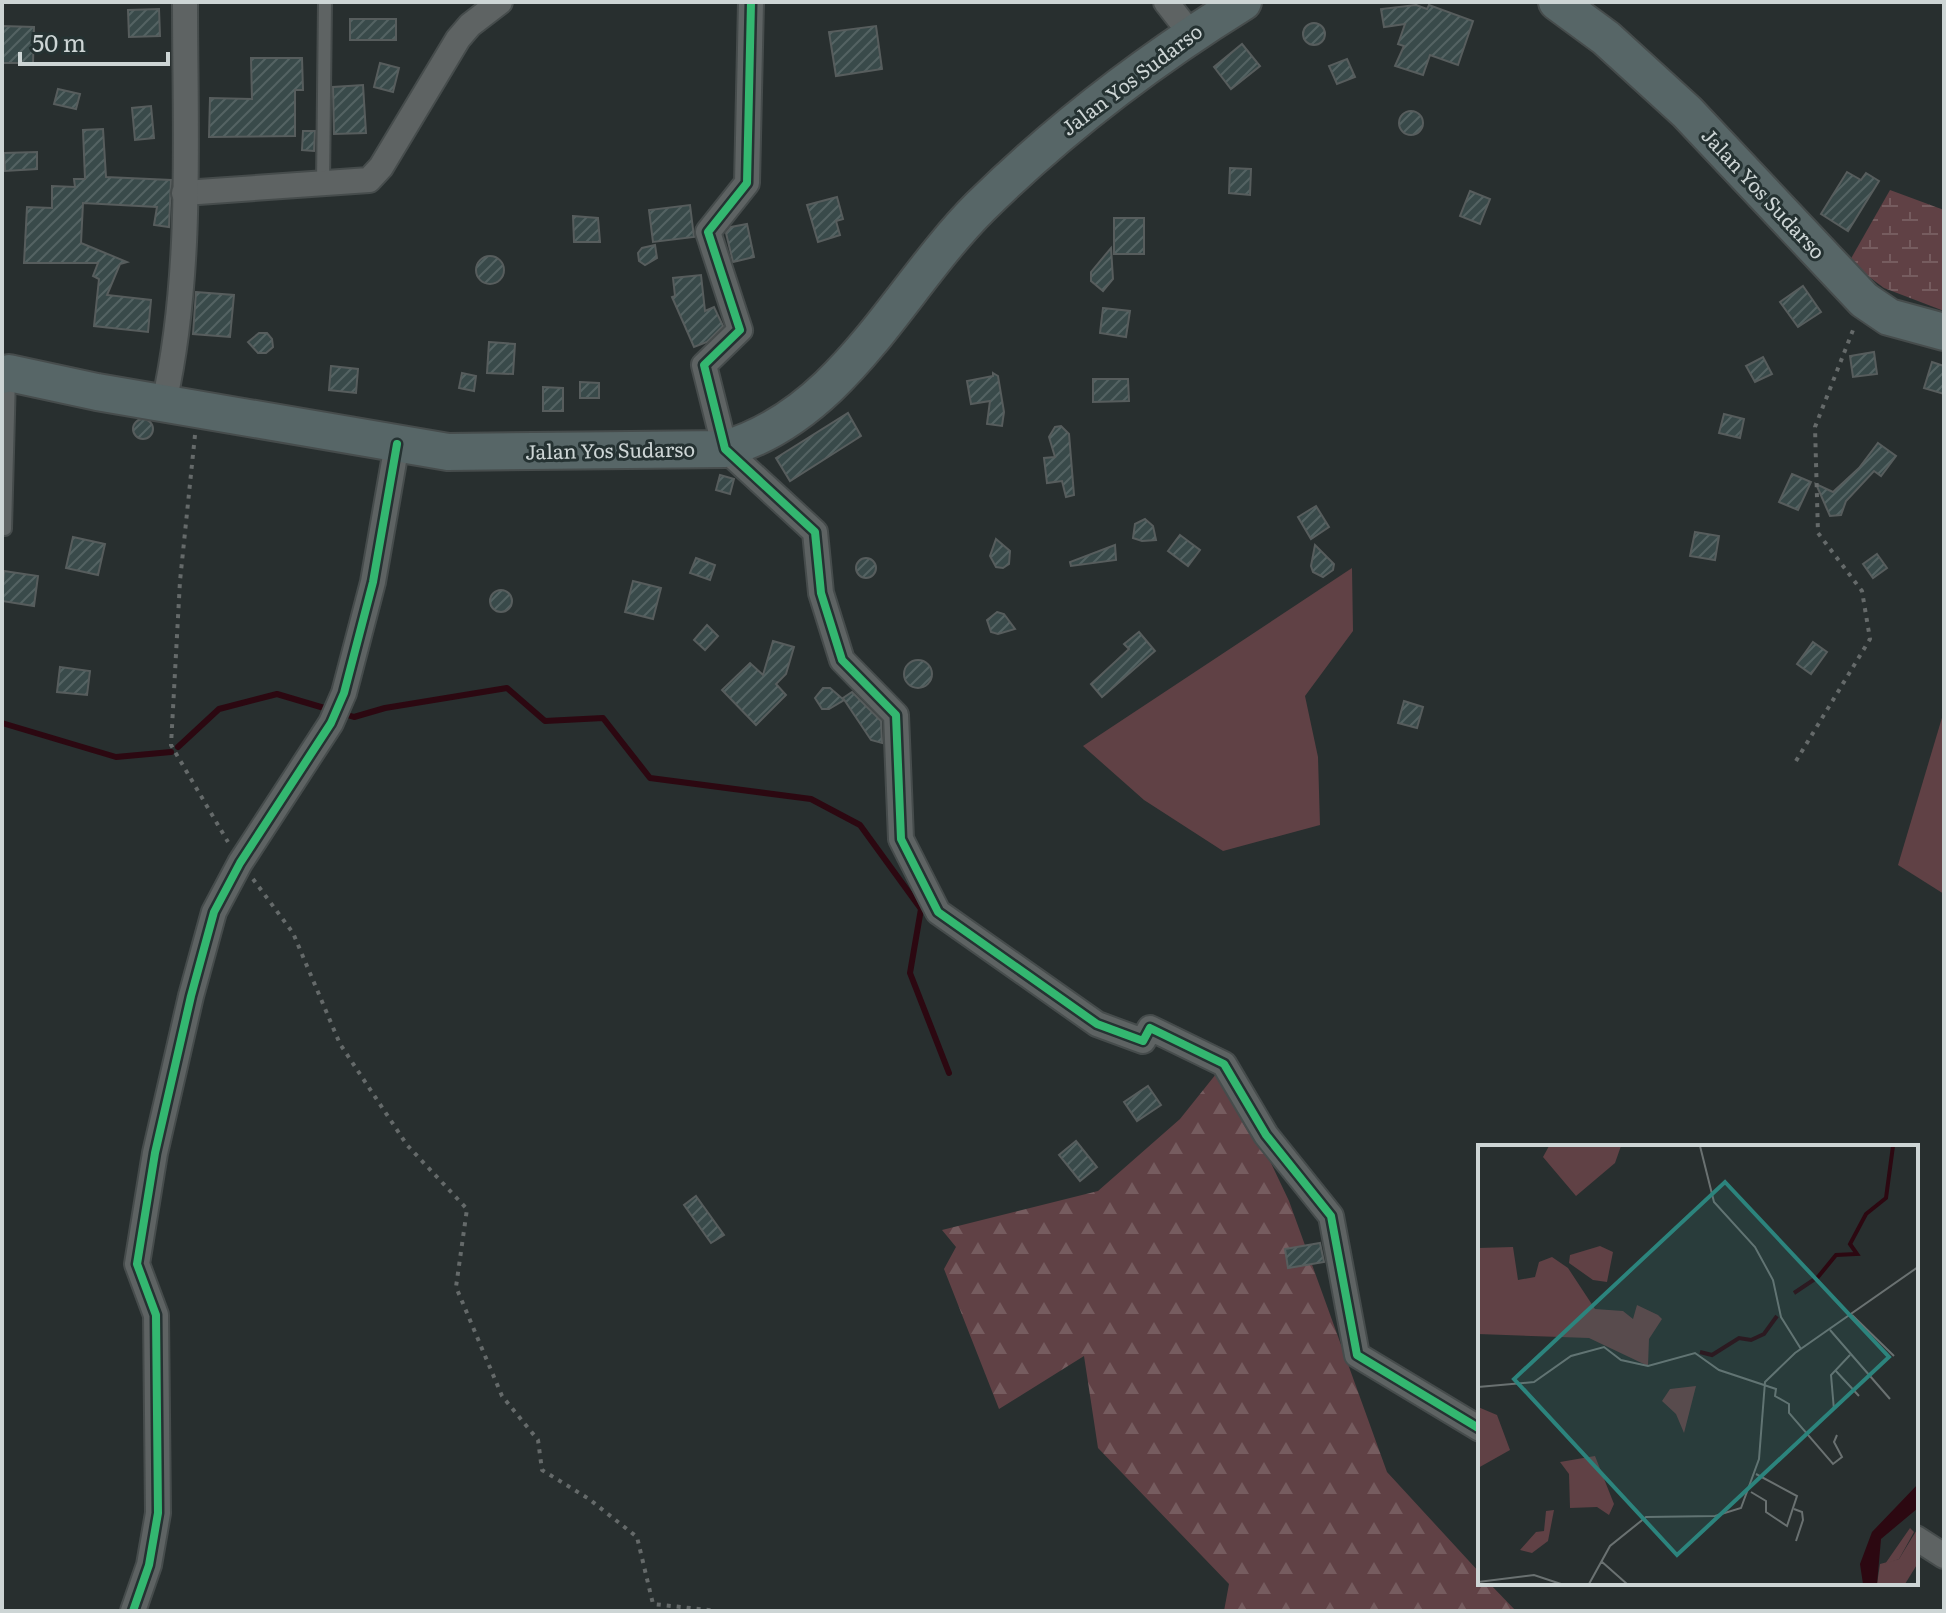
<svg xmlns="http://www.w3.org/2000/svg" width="1946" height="1613" font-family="Literata,serif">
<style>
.grass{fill:#604145}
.forest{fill:url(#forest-firs)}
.wetland{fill:url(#wetland-marsh)}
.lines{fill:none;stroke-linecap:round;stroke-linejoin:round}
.stream{stroke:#2c0811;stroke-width:6}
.building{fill:url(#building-hatch);stroke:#575d5d;stroke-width:2}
.service-casing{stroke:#464c4c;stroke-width:16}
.minor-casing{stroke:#464c4c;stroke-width:28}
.primary-casing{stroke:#464c4c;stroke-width:40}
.path{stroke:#656a6a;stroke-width:4;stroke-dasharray:4 6;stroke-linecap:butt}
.service{stroke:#5e6363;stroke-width:12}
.minor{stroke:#5e6363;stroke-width:24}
.primary{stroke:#576667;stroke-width:36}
.cycleway-casing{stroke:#253232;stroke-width:13}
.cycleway{stroke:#33b770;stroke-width:8}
.labels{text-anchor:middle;stroke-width:6;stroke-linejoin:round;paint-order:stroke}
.street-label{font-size:20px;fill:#cdd5d5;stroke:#253232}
.inset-river{fill:none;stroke:#2c0811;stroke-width:4}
.inset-road{fill:none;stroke:#6a7171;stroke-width:2}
.view{fill:#2c847d;fill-opacity:0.15;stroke:#2c847d;stroke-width:4}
.inset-edge{fill:none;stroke:#cdd5d5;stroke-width:4}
</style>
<defs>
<pattern id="forest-firs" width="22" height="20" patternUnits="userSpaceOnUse" patternTransform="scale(2)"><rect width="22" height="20" fill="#604145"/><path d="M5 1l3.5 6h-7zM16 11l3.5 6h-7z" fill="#765c5f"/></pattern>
<pattern id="wetland-marsh" width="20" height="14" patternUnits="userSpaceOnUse" patternTransform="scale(2)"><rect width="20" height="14" fill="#604145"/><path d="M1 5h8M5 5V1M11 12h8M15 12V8" fill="none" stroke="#765c5f"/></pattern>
<pattern id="building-hatch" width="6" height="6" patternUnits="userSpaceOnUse" patternTransform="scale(2)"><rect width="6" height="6" fill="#394a4a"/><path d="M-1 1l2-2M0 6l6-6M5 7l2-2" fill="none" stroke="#546363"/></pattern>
</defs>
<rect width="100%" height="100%" fill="#282f2f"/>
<g class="grass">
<polygon points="1352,568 1353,631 1305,696 1318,757 1320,825 1223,851 1144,800 1083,746"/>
<polygon points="1944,711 1944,894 1898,865"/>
</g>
<polygon class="forest" points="1224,1064 1289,1201 1387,1472 1480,1573 1480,1583 1489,1583 1516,1611 1224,1611 1229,1584 1098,1448 1084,1356 999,1409 944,1269 956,1247 942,1230 1098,1191 1180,1119"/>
<polygon class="wetland" points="1890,190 1944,210 1944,311 1884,288 1849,262"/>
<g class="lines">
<g class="stream">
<polyline points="341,713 354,717 385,708 507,688 545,721 603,718 650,778 811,799 860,825 921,909 910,973 949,1073"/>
<polyline points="2,723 116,757 171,752"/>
<polyline points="178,747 219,709 277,694 331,710"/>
</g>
</g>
<g class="building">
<polygon points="1416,5 1427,9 1429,5 1473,21 1458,65 1430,55 1423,75 1395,66 1404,46 1398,44 1405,24 1384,27 1381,9"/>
<polygon points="159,9 160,36 129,37 128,10"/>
<rect x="350" y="19" width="46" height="21"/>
<circle cx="1314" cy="34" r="11"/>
<polygon points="2,26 34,27 33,63 2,63"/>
<polygon points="876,26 882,69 836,76 829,32"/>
<polygon points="1242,44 1260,66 1231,89 1214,67"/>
<polygon points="251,58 302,58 303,90 295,90 295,136 209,137 210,98 252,99"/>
<polygon points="1347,59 1355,77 1337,84 1329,66"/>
<polygon points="380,63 399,68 393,92 374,87"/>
<polygon points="363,85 366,133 334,134 333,87"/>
<polygon points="58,89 80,94 76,109 54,104"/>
<polygon points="151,106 154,138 135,140 132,108"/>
<circle cx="1411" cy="123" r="12"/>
<polygon points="103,129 106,177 171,180 169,227 154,225 157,207 83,203 81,243 127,262 120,264 107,295 151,300 148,332 94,326 99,279 93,276 98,263 24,263 27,207 52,208 52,186 75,187 74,179 85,179 83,130"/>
<polygon points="303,131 315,131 314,151 302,150"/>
<polygon points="37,152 37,169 5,171 4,153"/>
<polygon points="1230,168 1251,169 1250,195 1229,193"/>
<polygon points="1847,172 1861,180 1866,173 1879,181 1848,231 1821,214"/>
<polygon points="1470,191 1490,199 1480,224 1460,216"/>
<polygon points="837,197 843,219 836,221 840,235 818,242 807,205"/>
<polygon points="690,205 694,237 653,242 649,210"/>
<polygon points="573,216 598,218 600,242 574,242"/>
<rect x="1114" y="218" width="30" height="36"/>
<polygon points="747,224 754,257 733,262 726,233 731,227"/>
<polygon points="655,245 657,258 645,265 639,261 638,253 642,248"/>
<polygon points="1111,248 1113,279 1103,291 1091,281 1091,272"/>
<circle cx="490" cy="270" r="14"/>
<polygon points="701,275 705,311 714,307 723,326 707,342 694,347 672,297 675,296 673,278"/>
<polygon points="1803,286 1821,312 1798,327 1780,302"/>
<polygon points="196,292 234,295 230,337 193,334"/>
<polygon points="1103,308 1130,311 1126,337 1100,333"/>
<polygon points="259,333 267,333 272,339 273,347 266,353 258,353 248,342"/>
<polygon points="489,342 515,344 513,374 487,373"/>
<polygon points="1874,352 1877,374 1853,377 1850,356"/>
<polygon points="1763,357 1772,374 1755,382 1746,366"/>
<polygon points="1932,362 1944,366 1944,394 1924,388"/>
<polygon points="331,366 358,369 356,393 329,390"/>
<polygon points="462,373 476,376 474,391 459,388"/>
<polygon points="993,373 998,376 1004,412 1002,426 987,424 990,401 971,404 967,381 993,376"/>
<polygon points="1093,379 1128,379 1129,401 1093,402"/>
<polygon points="580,382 599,383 599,398 580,398"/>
<polygon points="543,387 563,388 563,411 543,411"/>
<polygon points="848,413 861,436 790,481 776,458"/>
<polygon points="1724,414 1744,419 1740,438 1719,433"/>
<circle cx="143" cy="429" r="10"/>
<polygon points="1061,426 1069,434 1074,495 1066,497 1062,481 1047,483 1044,458 1055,457 1049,437 1055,427"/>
<polygon points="1878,443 1896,456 1881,476 1874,471 1846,501 1841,515 1830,516 1816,484 1833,492 1859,468"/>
<polygon points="1792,474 1811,482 1798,510 1779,502"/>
<polygon points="720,475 734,479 730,494 716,490"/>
<polygon points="1316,506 1329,527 1311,539 1298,517"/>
<polygon points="1145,519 1153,526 1156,540 1142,541 1133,538 1135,524"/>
<polygon points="1695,532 1719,536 1715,560 1690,556"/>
<polygon points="1180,535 1200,550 1188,566 1168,551"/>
<polygon points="73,537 105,544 98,575 66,568"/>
<polygon points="996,539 1010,551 1009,564 1003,568 996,567 990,556"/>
<polygon points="1115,545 1116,560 1071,566 1070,562"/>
<polygon points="1315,545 1334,564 1333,570 1323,577 1313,572 1311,566"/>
<polygon points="1877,554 1887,568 1873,578 1863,564"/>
<circle cx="866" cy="568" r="10"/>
<polygon points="696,558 715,565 710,580 690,573"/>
<polygon points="4,571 38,576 34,606 2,601"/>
<polygon points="633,581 661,588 653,619 625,612"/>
<circle cx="501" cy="601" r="11"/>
<polygon points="997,612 1004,614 1015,629 998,634 991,632 987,620"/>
<polygon points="707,625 718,636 705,650 694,640"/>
<polygon points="1139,632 1155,651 1102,697 1091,684 1129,649 1124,644"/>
<polygon points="773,641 794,647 786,674 776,684 786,695 756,725 722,690 750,663 763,675"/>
<polygon points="1813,642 1827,652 1811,674 1797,664"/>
<circle cx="918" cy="674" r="14"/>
<polygon points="60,667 90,671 87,695 57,692"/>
<polygon points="823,688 830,688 844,700 829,709 822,709 815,698"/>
<polygon points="852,692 881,721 882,743 871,740 843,698"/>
<polygon points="1404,701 1423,707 1417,728 1398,723"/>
<polygon points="1148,1086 1161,1105 1137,1121 1124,1102"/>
<polygon points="1076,1141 1097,1167 1080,1181 1059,1155"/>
<polygon points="696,1196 724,1235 711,1243 684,1205"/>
<polygon points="1320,1243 1324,1262 1288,1268 1285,1249"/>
</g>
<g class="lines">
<defs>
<g id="service">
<polyline points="323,184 325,2"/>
<polyline points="5,529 9,376"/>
</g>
<g id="minor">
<polyline points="751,2 747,183 708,232 740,330 704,365 725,449 815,532 821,593 842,660 896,715 901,839 938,912 1097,1024 1143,1041 1150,1028 1224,1064 1266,1135 1331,1216 1357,1355 1480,1429"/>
<polyline points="1166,2 1191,34"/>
<polyline points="184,193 369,180 381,167 458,39 470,25 500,2"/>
<path d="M164,403C193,273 185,135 185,2"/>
<polyline points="1916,1538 1944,1556"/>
<polyline points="133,1611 149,1565 158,1513 156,1315 137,1264 155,1153 191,996 214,912 240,863 331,723 344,693 373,582 397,444"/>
</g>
<g id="primary">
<polyline points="1557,2 1606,38 1687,112 1864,300 1889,317 1944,332"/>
<path d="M2,375L9,373L97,392L448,452L725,449C844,414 898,289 980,207C1060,128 1148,61 1243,2"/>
</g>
</defs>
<use href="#service" class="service-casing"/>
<use href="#minor" class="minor-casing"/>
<use href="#primary" class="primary-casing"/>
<g class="path">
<polyline points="195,435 180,581 171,745 228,842"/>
<polyline points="1796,761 1870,639 1862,591 1818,533 1815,427 1855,325"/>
<polyline points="253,879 293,933 340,1044 407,1145 467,1209 456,1287 502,1396 538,1440 542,1470 589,1499 637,1537 653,1604 717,1611"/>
</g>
<use href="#service" class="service"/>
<use href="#minor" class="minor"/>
<use href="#primary" class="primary"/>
<defs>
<g id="cycleway">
<polyline points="751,2 747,183 708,232 740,330 704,365 725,449 815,532 821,593 842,660 896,715 901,839 938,912 1097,1024 1143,1041 1150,1028 1224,1064 1266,1135 1331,1216 1357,1355 1480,1429"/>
<polyline points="133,1611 149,1565 158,1513 156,1315 137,1264 155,1153 191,996 214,912 240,863 331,723 344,693 373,582 397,444"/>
</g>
</defs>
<use href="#cycleway" class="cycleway-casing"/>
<use href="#cycleway" class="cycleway"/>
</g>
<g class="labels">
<g class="street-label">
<text transform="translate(1132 80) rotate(-37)" y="7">Jalan Yos Sudarso</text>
<text transform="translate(1763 194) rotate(47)" y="7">Jalan Yos Sudarso</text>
<text transform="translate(610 451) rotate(-1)" y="7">Jalan Yos Sudarso</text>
</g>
</g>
<g transform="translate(1478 1145)">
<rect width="440" height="440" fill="#282f2f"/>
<path d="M71,1H143L137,18L98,51L65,12ZM218,241L206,288L198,269L184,256L192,244ZM117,311L136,359L131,370L119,362L92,363L91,329L82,317ZM440,383V418L427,439H399L402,419L421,414Z" fill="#604145"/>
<path d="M122,101L135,107L129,137L115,135L91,118L92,110ZM35,102L40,135L57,132L61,117L74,112L90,123L117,164L145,166L155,174L159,160L180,170L184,174L171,194L170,221L111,193L0,189V103ZM0,262L19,270L32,305L0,323ZM76,365L70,396L54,408L42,405L58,387L66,386L68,366ZM432,383L436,387L421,414L407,419Z" fill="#604145"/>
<path d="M440,339V363L403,394L399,439H385L382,419L394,387Z" fill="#2c0811"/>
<path class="inset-river" d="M316,148L340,132L358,110L379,109L372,99L388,69L408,53L415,1M222,207L234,210L261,193L273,195L286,189L299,171"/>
<path class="inset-road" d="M222,1L236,57L277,102L295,135L303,172L323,204M374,170L416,211M352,185L412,254M357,225L381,251M0,242L56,237L93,211L126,202L143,215L170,221L217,208L241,225L298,244L297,251L311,259V268L355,319L364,312L356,297L359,290M356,265L353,230L372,210M273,347L288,356V367L309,381L319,351L278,329M316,364L324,367L325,375L318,396M123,416L149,439M0,437L56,430L83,439M111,439L132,401L168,372L237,371L263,363L281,314L287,237L317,208L440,122"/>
<path class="view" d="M247,37L411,212L199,410L36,234Z"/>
<rect width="440" height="440" class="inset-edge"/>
</g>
<rect width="1946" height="1613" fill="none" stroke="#cdd5d5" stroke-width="8"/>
<path d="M20 52v12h148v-12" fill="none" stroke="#cdd5d5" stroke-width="4"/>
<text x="32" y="52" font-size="24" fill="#cdd5d5" stroke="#253232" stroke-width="6" paint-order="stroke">50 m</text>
</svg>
